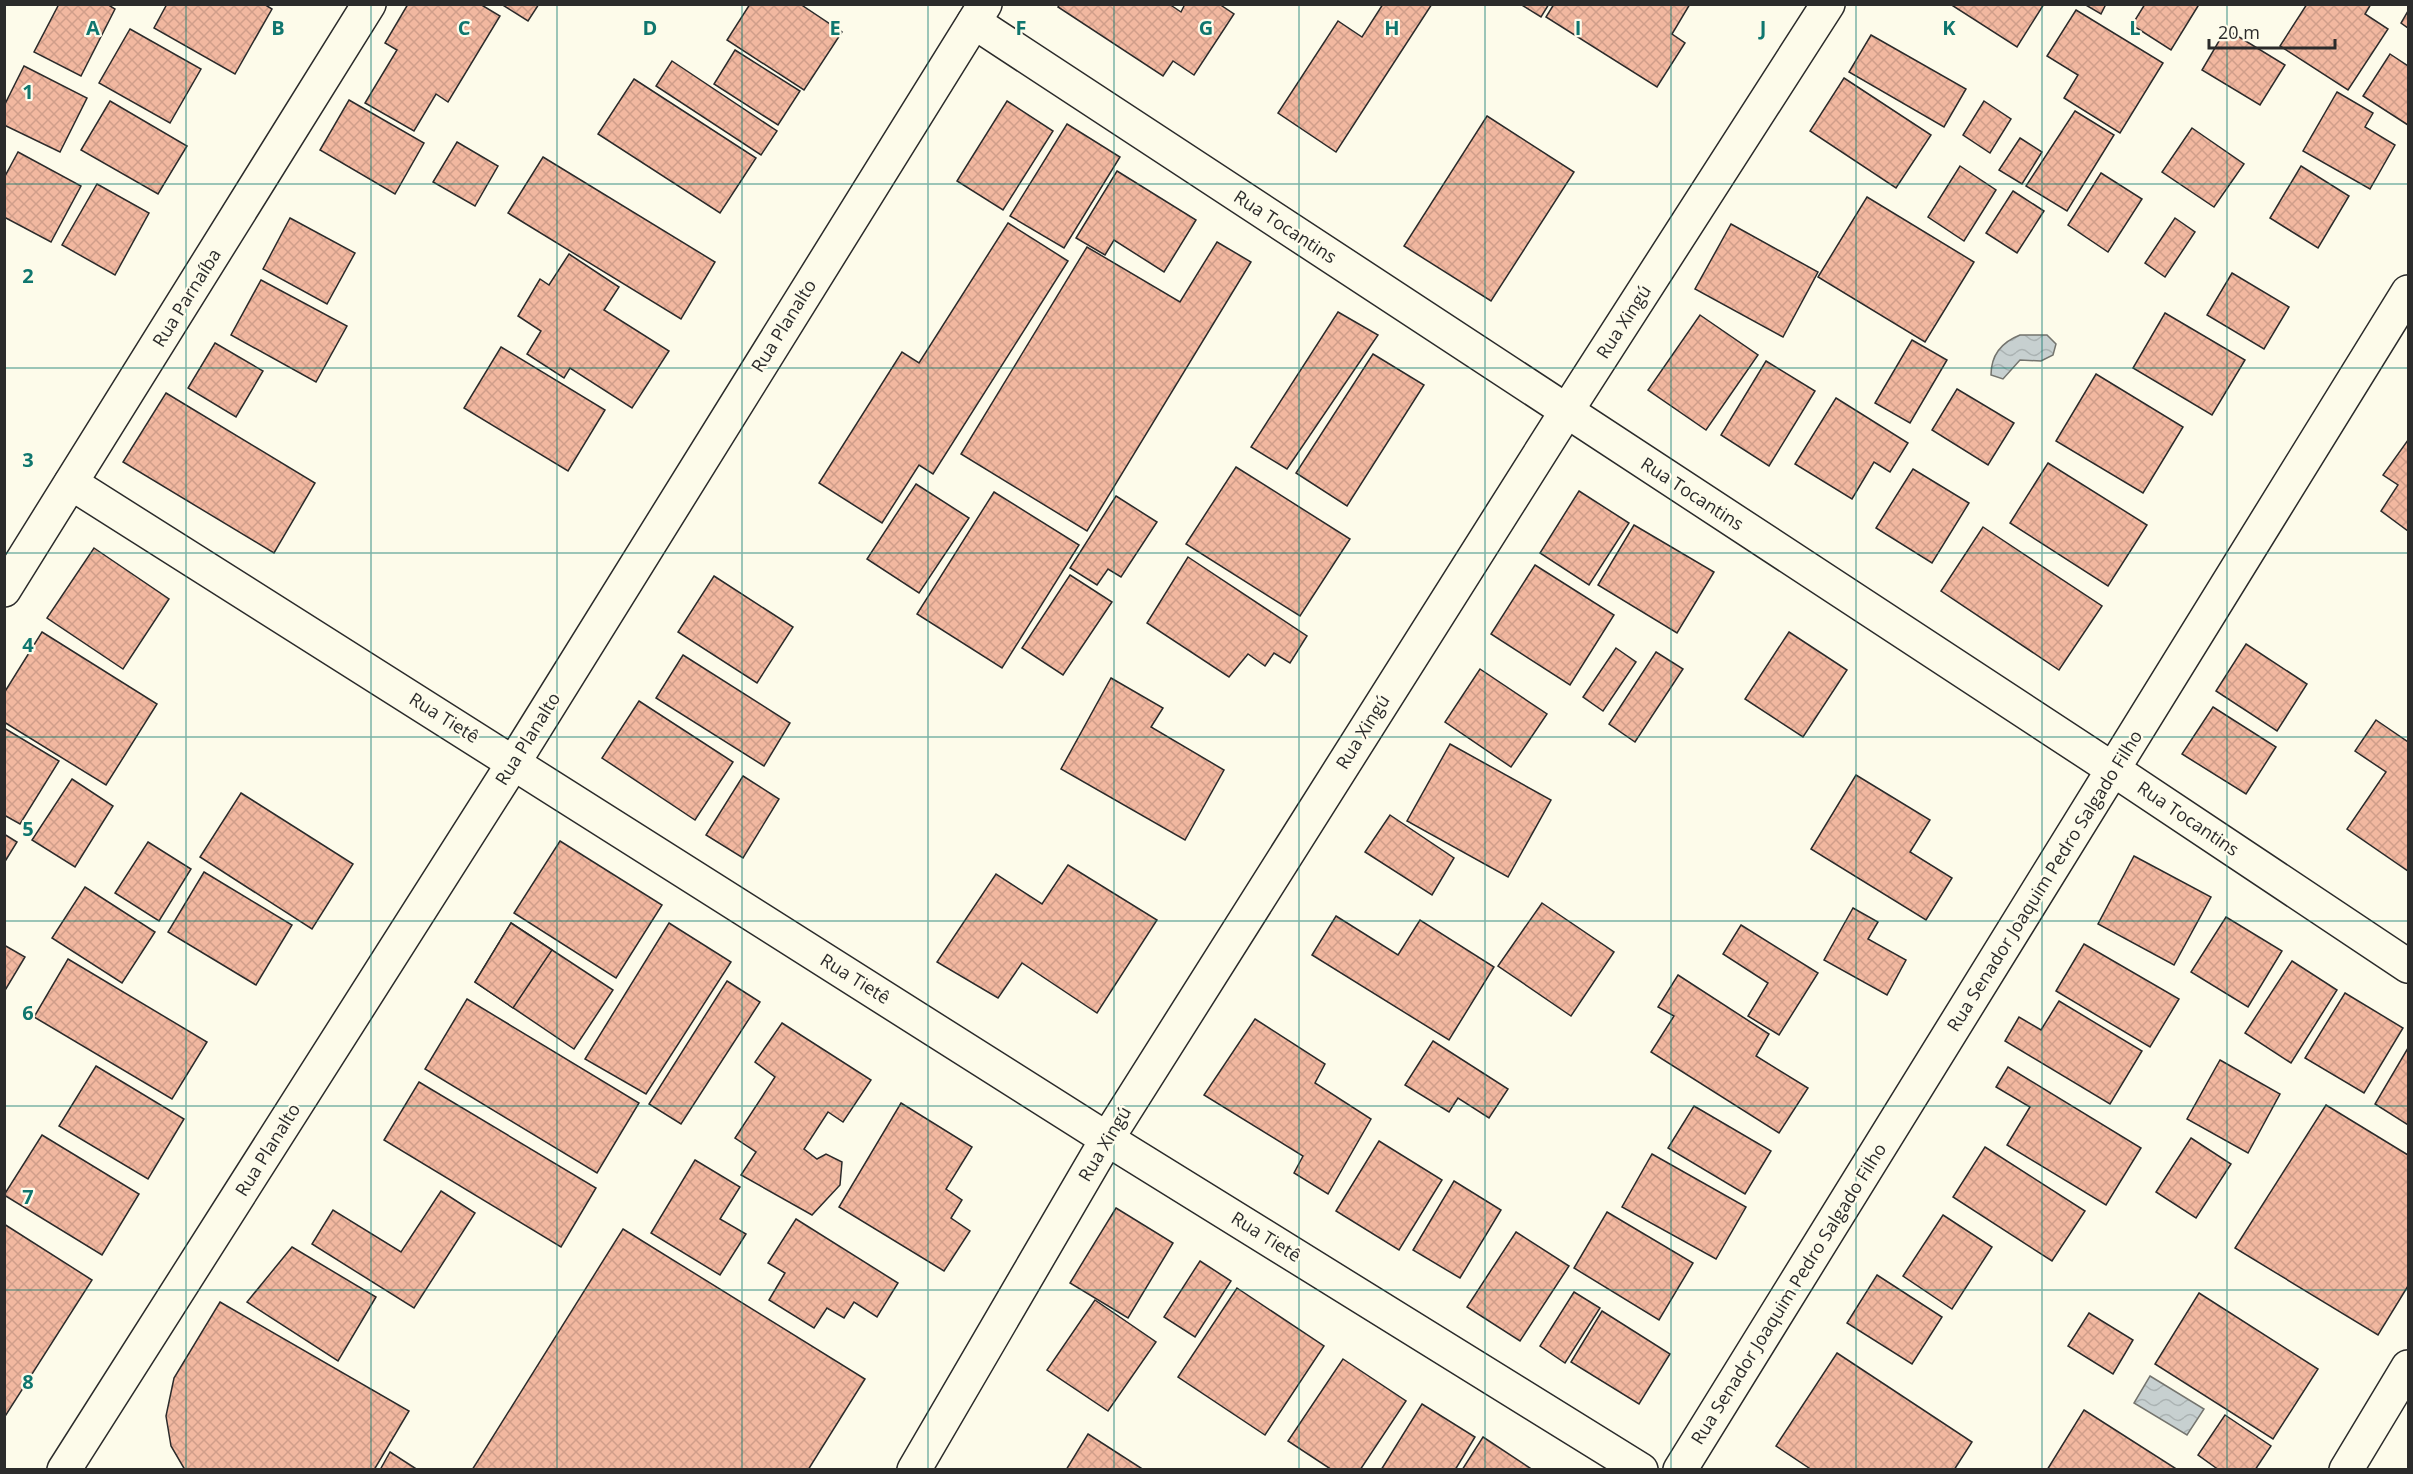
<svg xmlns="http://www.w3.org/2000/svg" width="2413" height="1474" font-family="'Open Sans',sans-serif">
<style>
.water{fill:url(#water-waves);stroke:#74746e;stroke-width:1.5}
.building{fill:url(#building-cross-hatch);stroke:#2b2b2b;stroke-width:1.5}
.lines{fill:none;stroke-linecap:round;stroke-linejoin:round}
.minor-casing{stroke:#2b2b2b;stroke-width:36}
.major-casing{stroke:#2b2b2b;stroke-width:36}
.minor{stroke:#fdfbea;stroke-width:33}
.major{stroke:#fdfbea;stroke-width:33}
.grid{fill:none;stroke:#0f766e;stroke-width:1.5;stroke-opacity:0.55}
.labels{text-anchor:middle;stroke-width:4.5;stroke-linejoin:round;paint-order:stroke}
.street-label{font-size:18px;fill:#2b2b2b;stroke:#fdfbea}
.grid-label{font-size:20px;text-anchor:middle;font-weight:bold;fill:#0f766e;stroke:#fdfbea;stroke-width:4.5;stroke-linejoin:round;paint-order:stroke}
</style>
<defs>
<pattern id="water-waves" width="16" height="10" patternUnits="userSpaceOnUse" patternTransform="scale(1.5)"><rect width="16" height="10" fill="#c7d0d0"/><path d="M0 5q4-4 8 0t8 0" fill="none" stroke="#abb3b3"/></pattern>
<pattern id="building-cross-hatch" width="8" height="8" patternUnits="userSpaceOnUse" patternTransform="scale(1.5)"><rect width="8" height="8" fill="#f2b8a0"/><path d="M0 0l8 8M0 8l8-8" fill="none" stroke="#d09e8a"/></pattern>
</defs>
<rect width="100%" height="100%" fill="#fdfbea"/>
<g class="water">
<path d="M2020,335H2047L2056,344L2053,355L2041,361L2020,360L2003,379L1991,375C1991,354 2002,342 2020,335Z"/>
<polygon points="2150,1376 2204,1409 2187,1435 2134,1403"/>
</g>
<g class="building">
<polygon points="59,4 107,4 115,9 81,76 34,52"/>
<polygon points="167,4 264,4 272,9 235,74 154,28"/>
<polygon points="408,4 480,4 500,16 448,102 436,94 414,131 365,103 397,50 385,43"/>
<polygon points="501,4 539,4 528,21"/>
<polygon points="750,4 800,4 842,32 804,90 727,40"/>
<polygon points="1060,4 1169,4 1181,12 1185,4 1219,4 1234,14 1194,75 1173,61 1163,76 1058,7"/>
<polygon points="1383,4 1432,4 1336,152 1278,113 1338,21 1362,37"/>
<polygon points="1520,4 1549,4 1541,17"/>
<polygon points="1554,4 1690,4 1672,34 1685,43 1657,87 1546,17"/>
<polygon points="1950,4 2044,4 2017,47"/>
<polygon points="2084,4 2106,4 2101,14"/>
<polygon points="2145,4 2196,4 2198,6 2171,50 2132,25"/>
<polygon points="2307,4 2371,4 2365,14 2388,29 2348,90 2280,46"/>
<polygon points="2076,10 2163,63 2120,133 2064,98 2078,75 2047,56"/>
<polygon points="2408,11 2408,28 2401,23"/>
<polygon points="130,29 201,69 170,123 99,83"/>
<polygon points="2226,29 2285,65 2260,105 2202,70"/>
<polygon points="1871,35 1966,89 1944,127 1849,72"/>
<polygon points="735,50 800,91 778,125 714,84"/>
<polygon points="2390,54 2408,66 2408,125 2363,96"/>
<polygon points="672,61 777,131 761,155 656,86"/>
<polygon points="24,66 87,98 60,152 4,125 4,106"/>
<polygon points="1844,78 1931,135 1896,188 1810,131"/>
<polygon points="634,79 756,158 720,213 598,134"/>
<polygon points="2337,92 2373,113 2365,127 2395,145 2370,189 2303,151"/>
<polygon points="349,100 424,143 395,194 320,150"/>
<polygon points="110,101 187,146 158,194 81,150"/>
<polygon points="1007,101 1053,131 1003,210 957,181"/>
<polygon points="1984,101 2011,119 1990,153 1963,135"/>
<polygon points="2075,111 2114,135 2067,211 2026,186"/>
<polygon points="1487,116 1574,172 1491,301 1404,246"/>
<polygon points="1067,124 1120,157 1064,248 1010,216"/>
<polygon points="2192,128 2244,164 2214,207 2162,172"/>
<polygon points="2020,138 2042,152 2022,184 1999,170"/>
<polygon points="457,142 498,166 475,206 433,182"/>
<polygon points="18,152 81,186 51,242 4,217 4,178"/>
<polygon points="543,157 715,262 681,319 508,213"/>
<polygon points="1960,166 1996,190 1964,241 1928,217"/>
<polygon points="2301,166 2349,196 2318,248 2270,218"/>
<polygon points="1117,171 1196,220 1164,272 1114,240 1105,255 1076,238"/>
<polygon points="2101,173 2142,199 2108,252 2068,225"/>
<polygon points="97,184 149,213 115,275 62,245"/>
<polygon points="2013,191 2044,211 2017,253 1986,233"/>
<polygon points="1867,197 1974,262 1925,342 1818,277"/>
<polygon points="290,218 355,253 327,304 263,269"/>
<polygon points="2175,218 2195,232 2165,277 2145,263"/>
<polygon points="1008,223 1068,261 933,474 919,465 882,523 819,483 902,352 919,363"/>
<polygon points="1731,224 1818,272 1783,337 1695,289"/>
<polygon points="1217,242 1251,262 1087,531 961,454 1087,247 1180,302"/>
<polygon points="569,254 619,287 604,310 669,351 632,408 570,368 564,378 527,354 541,331 518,316 540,279 549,285"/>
<polygon points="2232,273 2289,307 2264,349 2207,315"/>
<polygon points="261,280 347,326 316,382 231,335"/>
<polygon points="1338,312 1378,335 1287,469 1251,447"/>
<polygon points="2165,313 2245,360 2212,415 2133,368"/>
<polygon points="1700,315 1758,355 1706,430 1648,390"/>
<polygon points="1912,340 1947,360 1910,423 1875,403"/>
<polygon points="215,343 263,371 236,417 188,388"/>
<polygon points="501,347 605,410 568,471 464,408"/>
<polygon points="1373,354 1424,385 1347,506 1296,473"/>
<polygon points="1766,361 1815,391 1769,466 1721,435"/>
<polygon points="2096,374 2183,427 2143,493 2056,441"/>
<polygon points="1957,389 2014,423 1988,465 1932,430"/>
<polygon points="166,393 315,483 274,553 123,462"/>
<polygon points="1836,398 1908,443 1890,472 1874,462 1852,499 1795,464"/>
<polygon points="2408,440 2408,531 2381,511 2398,485 2383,475"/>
<polygon points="2048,463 2147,525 2108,586 2010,523"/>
<polygon points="1236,467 1350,539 1300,616 1186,544"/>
<polygon points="1913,469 1969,503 1932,563 1876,528"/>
<polygon points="916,484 969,518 919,593 867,559"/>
<polygon points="1579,491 1629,523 1589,585 1540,553"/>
<polygon points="994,492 1079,545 1002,668 917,614"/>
<polygon points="1116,496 1157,522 1121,577 1108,569 1097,585 1070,568"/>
<polygon points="1634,525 1714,572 1677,633 1598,585"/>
<polygon points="1983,527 2102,606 2059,670 1941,591"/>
<polygon points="94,548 169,599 123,669 47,618"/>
<polygon points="1188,557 1307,636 1290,663 1274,653 1265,666 1248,654 1229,677 1147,623"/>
<polygon points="1535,565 1614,615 1570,685 1491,634"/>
<polygon points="1070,575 1112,602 1063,675 1022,648"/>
<polygon points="714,576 793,627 757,683 678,632"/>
<polygon points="42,632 157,704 106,785 4,722 4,693"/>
<polygon points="1789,632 1847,670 1803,737 1745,699"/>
<polygon points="2246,644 2307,684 2277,731 2216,691"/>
<polygon points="1616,648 1636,662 1603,711 1583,697"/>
<polygon points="1656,652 1683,669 1635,742 1609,724"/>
<polygon points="683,655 790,723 764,766 656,698"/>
<polygon points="1480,669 1547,714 1511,767 1445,722"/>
<polygon points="1111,678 1163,708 1151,727 1224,770 1185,840 1061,769"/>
<polygon points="639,701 733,762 695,820 602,758"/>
<polygon points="2213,707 2276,747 2246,794 2182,754"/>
<polygon points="2376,720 2408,742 2408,871 2347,829 2386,772 2355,751"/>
<polygon points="4,728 59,761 20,824 4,815"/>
<polygon points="1450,744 1551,800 1508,877 1407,821"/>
<polygon points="1856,775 1930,820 1910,852 1952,878 1926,920 1811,849"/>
<polygon points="743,776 779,799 743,858 706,835"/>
<polygon points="72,779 113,806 75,867 32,840"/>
<polygon points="241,793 353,864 312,929 200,857"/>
<polygon points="1390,815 1454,858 1432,895 1365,852"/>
<polygon points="4,834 17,842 4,863"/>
<polygon points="560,841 662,905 616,978 514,913"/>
<polygon points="148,842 191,869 159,921 115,893"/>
<polygon points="2134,856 2211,897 2174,965 2098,924"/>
<polygon points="1068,865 1157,920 1097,1013 1022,963 998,998 937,962 996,874 1042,904"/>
<polygon points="204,872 292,925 256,985 168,932"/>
<polygon points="85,887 155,932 122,983 52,938"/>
<polygon points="1542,903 1614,952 1571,1016 1498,966"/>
<polygon points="1853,908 1878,922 1868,939 1906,960 1887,995 1824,960"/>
<polygon points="1336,916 1398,955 1420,920 1494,967 1449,1040 1312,955"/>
<polygon points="2226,917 2282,951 2248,1007 2191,972"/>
<polygon points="511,923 613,990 574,1049 475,982"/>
<polygon points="511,923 552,950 513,1008 475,982"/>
<polygon points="669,923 731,962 646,1094 585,1059"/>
<polygon points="1741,925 1818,973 1779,1035 1748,1016 1768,983 1723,954"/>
<polygon points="2084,944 2179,999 2150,1047 2056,991"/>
<polygon points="4,945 25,957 4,992"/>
<polygon points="68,959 207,1042 172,1099 34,1017"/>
<polygon points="2292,961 2337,990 2291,1063 2245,1033"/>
<polygon points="1678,975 1769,1034 1756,1056 1808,1088 1779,1133 1651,1052 1674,1016 1658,1007"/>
<polygon points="727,981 760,1002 681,1124 649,1104"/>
<polygon points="2345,993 2403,1028 2364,1093 2305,1058"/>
<polygon points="467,999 639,1103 597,1173 425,1069"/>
<polygon points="2059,1001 2142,1051 2110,1104 2005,1041 2019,1017 2041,1030"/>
<polygon points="1255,1019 1325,1064 1315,1083 1371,1119 1328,1194 1294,1173 1303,1156 1204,1095"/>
<polygon points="782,1023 871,1080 843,1122 828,1112 804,1149 817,1159 826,1154 842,1162 840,1185 812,1215 741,1175 756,1152 735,1138 775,1077 755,1062"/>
<polygon points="1433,1041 1508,1089 1489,1118 1458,1098 1449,1112 1405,1085"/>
<polygon points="2408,1048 2408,1125 2375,1104"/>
<polygon points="2220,1060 2280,1094 2248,1153 2187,1119"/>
<polygon points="96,1066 184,1119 148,1179 59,1126"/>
<polygon points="2008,1067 2141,1148 2106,1205 2007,1145 2030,1107 1996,1087"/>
<polygon points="419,1082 596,1188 561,1247 384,1140"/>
<polygon points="901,1103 972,1147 946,1189 962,1200 951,1218 970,1231 944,1271 839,1207"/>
<polygon points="2326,1105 2408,1155 2408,1286 2378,1335 2235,1248"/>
<polygon points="1694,1106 1771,1151 1745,1194 1668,1148"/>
<polygon points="42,1135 139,1194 102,1255 4,1195"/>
<polygon points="2191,1138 2231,1164 2196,1218 2156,1192"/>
<polygon points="1379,1141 1442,1180 1399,1250 1336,1211"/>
<polygon points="1985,1147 2085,1211 2052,1261 1953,1197"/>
<polygon points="1652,1154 1746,1207 1716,1259 1622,1207"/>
<polygon points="695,1160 740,1187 720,1219 746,1234 720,1275 651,1233"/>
<polygon points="1454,1181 1501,1210 1460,1278 1413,1250"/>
<polygon points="441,1191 475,1213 414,1308 312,1244 333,1210 401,1252"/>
<polygon points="1116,1208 1173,1243 1128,1318 1070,1283"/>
<polygon points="1607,1212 1693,1263 1659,1320 1574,1268"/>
<polygon points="1943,1215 1992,1247 1952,1309 1903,1276"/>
<polygon points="796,1219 898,1283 877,1317 854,1302 844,1318 827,1308 814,1328 769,1300 785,1273 768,1263"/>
<polygon points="4,1224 92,1280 4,1418"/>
<polygon points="623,1229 865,1379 808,1470 472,1470"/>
<polygon points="1516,1232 1569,1266 1520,1341 1467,1307"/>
<polygon points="292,1247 376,1297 338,1361 247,1302"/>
<polygon points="1200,1261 1231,1281 1195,1337 1164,1317"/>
<polygon points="1877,1275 1942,1317 1912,1364 1847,1323"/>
<polygon points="1237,1288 1324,1346 1265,1435 1178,1377"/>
<polygon points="1574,1292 1600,1308 1565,1363 1540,1346"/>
<polygon points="2199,1293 2318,1369 2273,1439 2155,1364"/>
<polygon points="1095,1300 1156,1342 1108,1411 1047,1370"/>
<polygon points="220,1302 409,1411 374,1470 185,1470 171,1446 166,1416 174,1378"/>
<polygon points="1602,1311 1670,1354 1639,1404 1571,1362"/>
<polygon points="2089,1313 2133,1340 2113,1374 2068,1346"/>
<polygon points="1837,1353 1972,1442 1954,1470 1812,1470 1776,1446"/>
<polygon points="1343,1359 1406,1401 1360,1470 1332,1470 1288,1441"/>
<polygon points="1422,1404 1475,1437 1455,1470 1381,1470"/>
<polygon points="2084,1410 2178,1470 2047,1470"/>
<polygon points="2225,1415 2271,1446 2255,1470 2219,1470 2198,1455"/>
<polygon points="1088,1434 1144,1470 1066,1470"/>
<polygon points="1483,1437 1533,1470 1462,1470"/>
<polygon points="390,1452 418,1470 380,1470"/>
</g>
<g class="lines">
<defs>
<g id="minor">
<polyline points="974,22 2114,770 2408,966"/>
<polyline points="71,483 1107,1139 914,1470"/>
<polyline points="4,590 369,4"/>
<polyline points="1680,1470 2408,292"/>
<polyline points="2346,1470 2408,1367"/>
</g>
<g id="major">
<polyline points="64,1470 514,762 985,4"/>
<polyline points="1641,1470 1107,1139 1566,412 1828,4"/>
</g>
</defs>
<use href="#minor" class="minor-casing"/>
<use href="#major" class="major-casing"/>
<use href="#minor" class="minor"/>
<use href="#major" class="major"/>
</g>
<path class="grid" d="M186,4V1470M371,4V1470M557,4V1470M742,4V1470M928,4V1470M1114,4V1470M1299,4V1470M1485,4V1470M1671,4V1470M1856,4V1470M2042,4V1470M2227,4V1470M4,184H2408M4,368H2408M4,553H2408M4,737H2408M4,921H2408M4,1106H2408M4,1290H2408"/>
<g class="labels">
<g class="street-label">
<text transform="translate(1285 227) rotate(33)" y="6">Rua Tocantins</text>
<text transform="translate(187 298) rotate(-58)" y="6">Rua Parnaíba</text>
<text transform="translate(1624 322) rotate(-57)" y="6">Rua Xingú</text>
<text transform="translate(784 326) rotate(-58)" y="6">Rua Planalto</text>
<text transform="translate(1692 494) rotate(33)" y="6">Rua Tocantins</text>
<text transform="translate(444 718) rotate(32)" y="6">Rua Tietê</text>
<text transform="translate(1363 732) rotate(-58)" y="6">Rua Xingú</text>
<text transform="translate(528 739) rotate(-58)" y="6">Rua Planalto</text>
<text transform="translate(2188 819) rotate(34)" y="6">Rua Tocantins</text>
<text transform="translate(2045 881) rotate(-58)" y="6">Rua Senador Joaquim Pedro Salgado Filho</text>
<text transform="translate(855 979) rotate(32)" y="6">Rua Tietê</text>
<text transform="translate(1105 1144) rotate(-59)" y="6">Rua Xingú</text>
<text transform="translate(268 1150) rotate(-58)" y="6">Rua Planalto</text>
<text transform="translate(1266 1237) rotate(32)" y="6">Rua Tietê</text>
<text transform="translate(1789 1294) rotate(-58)" y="6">Rua Senador Joaquim Pedro Salgado Filho</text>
</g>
</g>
<g class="grid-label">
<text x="93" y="35">A</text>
<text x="278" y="35">B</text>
<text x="464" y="35">C</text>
<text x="650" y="35">D</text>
<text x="835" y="35">E</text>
<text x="1021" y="35">F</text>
<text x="1206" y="35">G</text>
<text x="1392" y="35">H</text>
<text x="1578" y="35">I</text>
<text x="1763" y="35">J</text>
<text x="1949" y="35">K</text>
<text x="2135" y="35">L</text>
<text x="28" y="99">1</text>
<text x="28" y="283">2</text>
<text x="28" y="467">3</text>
<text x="28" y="652">4</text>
<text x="28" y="836">5</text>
<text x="28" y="1020">6</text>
<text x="28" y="1204">7</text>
<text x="28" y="1389">8</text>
</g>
<rect width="2413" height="1474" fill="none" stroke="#2b2b2b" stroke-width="12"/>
<path d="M2209 39v9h126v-9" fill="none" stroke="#2b2b2b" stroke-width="3"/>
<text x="2218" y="39" font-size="18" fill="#2b2b2b" stroke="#fdfbea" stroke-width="4.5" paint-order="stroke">20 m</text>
</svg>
